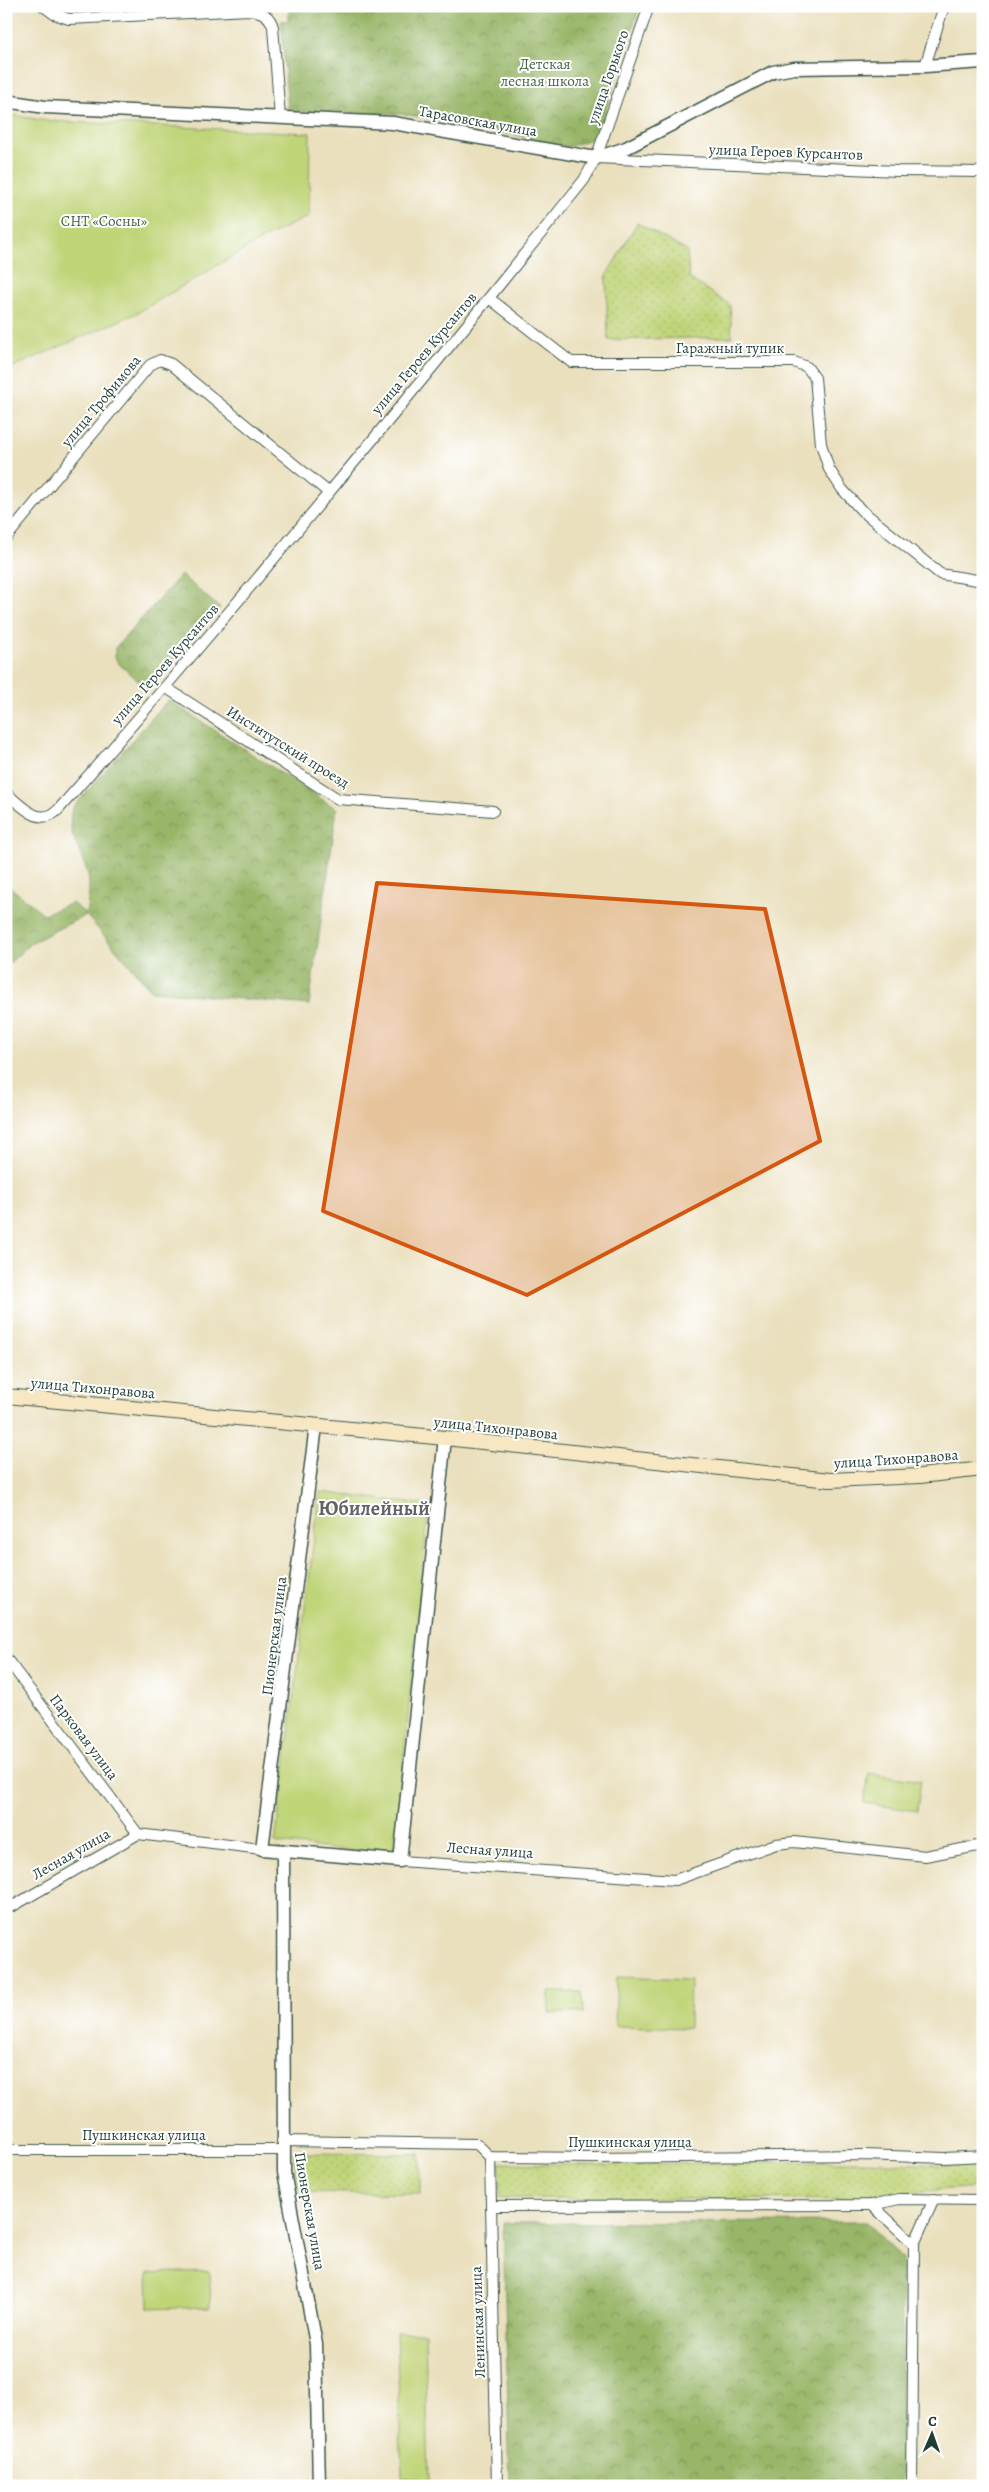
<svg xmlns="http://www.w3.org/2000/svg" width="989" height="2492" font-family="Alegreya,serif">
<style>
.grass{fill:url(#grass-dots);stroke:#708856}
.forest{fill:url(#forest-crowns);stroke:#5c7a4e}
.green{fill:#c0d478;stroke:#708856}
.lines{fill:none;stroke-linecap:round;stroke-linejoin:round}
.minor-casing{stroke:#3d5549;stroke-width:12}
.tertiary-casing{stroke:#3d5549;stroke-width:15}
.secondary-casing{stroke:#3d5549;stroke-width:16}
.minor{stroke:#fff;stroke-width:10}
.tertiary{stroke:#fff;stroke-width:12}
.secondary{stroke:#f7e8c3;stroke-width:14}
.marked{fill:#d45610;fill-opacity:0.2;stroke:#d45610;stroke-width:4;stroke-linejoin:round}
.labels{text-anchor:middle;stroke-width:4;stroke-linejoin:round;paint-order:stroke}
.park-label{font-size:15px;fill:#476345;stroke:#fff}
.street-label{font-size:15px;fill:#1f3d34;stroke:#fff}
.district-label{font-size:20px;font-weight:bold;fill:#646167;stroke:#fff}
</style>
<defs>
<pattern id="grass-dots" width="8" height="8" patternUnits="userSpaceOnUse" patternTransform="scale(1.25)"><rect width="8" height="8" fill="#c0d478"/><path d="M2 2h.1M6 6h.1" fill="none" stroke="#a5b768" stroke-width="1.8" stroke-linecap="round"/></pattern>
<pattern id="forest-crowns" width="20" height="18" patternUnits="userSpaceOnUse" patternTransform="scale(1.25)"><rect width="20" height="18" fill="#98b668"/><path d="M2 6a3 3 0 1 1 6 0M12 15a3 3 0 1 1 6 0" fill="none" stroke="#7b9556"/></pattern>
</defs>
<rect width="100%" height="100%" fill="#fff"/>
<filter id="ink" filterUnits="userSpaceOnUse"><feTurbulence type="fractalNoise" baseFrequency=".02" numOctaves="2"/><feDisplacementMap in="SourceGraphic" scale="10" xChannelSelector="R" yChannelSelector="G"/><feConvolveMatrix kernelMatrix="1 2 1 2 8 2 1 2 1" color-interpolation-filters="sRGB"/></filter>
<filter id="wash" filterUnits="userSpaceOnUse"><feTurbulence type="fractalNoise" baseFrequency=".0096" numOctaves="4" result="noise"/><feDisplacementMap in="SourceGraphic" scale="20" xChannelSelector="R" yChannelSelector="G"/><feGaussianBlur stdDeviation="1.12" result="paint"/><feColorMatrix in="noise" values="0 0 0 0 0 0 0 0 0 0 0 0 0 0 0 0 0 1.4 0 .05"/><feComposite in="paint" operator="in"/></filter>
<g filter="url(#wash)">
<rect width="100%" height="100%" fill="#eae0be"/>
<g class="grass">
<polygon points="637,223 687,251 689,278 730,305 732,337 608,340 606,276"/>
<polygon points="293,2153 420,2154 420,2194 297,2192"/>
<polygon points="767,2162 862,2162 946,2165 983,2164 983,2187 910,2192 866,2200 500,2198 499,2163 595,2165"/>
</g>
<g class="forest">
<polygon points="289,6 640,6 597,137 568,147 461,123 401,114 288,111 281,21 288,21"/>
<polygon points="181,575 220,608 149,690 118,663 115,657 115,648"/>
<path d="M168,700L337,809L309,1005L152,991L86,915L31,943L6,966V884L44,914L72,903L86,914C88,901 91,884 87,871C81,851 64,828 73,807Z"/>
<polygon points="867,2222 902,2259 901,2486 510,2486 503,2223"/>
</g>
<g class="green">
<polygon points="6,114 48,121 310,133 309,216 264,238 137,313 6,370"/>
<polygon points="320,1492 429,1505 394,1855 275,1843"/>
<polygon points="869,1773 921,1781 917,1811 864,1803"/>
<polygon points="617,1977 690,1980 689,2028 615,2026"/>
<polygon points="549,1992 582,1992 583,2013 549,2013"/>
<polygon points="209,2271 211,2307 149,2309 148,2273"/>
<polygon points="396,2332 425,2332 429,2479 402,2478"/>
</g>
</g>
<g filter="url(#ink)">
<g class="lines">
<defs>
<g id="minor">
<path d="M43,6L54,14L69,19L249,10C261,11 270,15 273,27L280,118"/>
<polyline points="925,66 944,6"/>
<polyline points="596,158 649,6"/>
<polyline points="489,298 571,362 794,362 807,367 815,378 821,444 829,469 842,489 861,510 940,574 983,581"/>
<polyline points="6,538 150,365 160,360 171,364 328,492"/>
<polyline points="165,687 338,799 493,811"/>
<path d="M6,793C21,805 39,828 58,810C239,605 413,393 584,180L596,158L898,171L983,172"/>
<polyline points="6,1658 138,1834"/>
<polyline points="400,1861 675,1880 776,1844 794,1842 925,1856 983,1845"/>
<polyline points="6,1906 13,1906 138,1834 262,1849"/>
<polyline points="282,2141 477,2144 490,2157 595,2158 864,2155 944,2158 983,2156"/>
<polyline points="6,2150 282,2150"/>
<polyline points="490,2157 497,2486"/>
<polyline points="872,2205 914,2244"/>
<polyline points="491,2206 872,2205 899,2199 983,2200"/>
<polyline points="912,2486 914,2244 934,2199"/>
</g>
<g id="tertiary">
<polyline points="6,101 45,107 393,123 596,158 626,148 773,72 794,68 925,66 983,62"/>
<polyline points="316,1426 262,1849 400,1861 445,1438"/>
<polyline points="283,1851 284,2172 316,2344 319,2486"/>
</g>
<polyline id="secondary" points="6,1396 445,1438 830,1480 920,1476 983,1469"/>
</defs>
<use href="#minor" class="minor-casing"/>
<use href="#tertiary" class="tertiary-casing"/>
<use href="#secondary" class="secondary-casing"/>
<use href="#minor" class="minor"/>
<use href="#tertiary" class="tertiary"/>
<use href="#secondary" class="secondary"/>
</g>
</g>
<path class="marked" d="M377,883L765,909L820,1141L527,1295L323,1211Z"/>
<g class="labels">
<g class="park-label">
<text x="545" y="69">Детская<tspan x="545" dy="17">лесная школа</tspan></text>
<text x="104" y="226">СНТ «Сосны»</text>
</g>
<g class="street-label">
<text transform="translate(608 77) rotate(-71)" y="5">улица Горького</text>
<text transform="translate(478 121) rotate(10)" y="5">Тарасовская улица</text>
<text transform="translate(786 152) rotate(2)" y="5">улица Героев Курсантов</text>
<text x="730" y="353">Гаражный тупик</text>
<text transform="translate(424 353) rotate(-50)" y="5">улица Героев Курсантов</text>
<text transform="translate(101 401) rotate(-50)" y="5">улица Трофимова</text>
<text transform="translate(165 664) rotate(-49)" y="5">улица Героев Курсантов</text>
<text transform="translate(288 747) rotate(32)" y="5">Институтский проезд</text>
<text transform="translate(93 1388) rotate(5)" y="5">улица Тихонравова</text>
<text transform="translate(496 1428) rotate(6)" y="5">улица Тихонравова</text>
<text transform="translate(896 1459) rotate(-4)" y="5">улица Тихонравова</text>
<text transform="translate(274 1636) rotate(-83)" y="5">Пионерская улица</text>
<text transform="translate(84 1737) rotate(53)" y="5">Парковая улица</text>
<text transform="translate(490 1850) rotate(4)" y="5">Лесная улица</text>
<text transform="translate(71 1854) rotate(-30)" y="5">Лесная улица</text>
<text x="144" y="2140">Пушкинская улица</text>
<text x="630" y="2147">Пушкинская улица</text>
<text transform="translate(310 2211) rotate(80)" y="5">Пионерская улица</text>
<text transform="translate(478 2322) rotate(-92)" y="5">Ленинская улица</text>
</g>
<g class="district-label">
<text x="374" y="1515">Юбилейный</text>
</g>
</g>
<rect width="989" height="2492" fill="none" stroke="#fff" stroke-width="25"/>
<g transform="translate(932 2434) rotate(2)" stroke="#ffffff" stroke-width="4" paint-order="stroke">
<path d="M0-4L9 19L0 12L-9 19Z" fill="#1f3d34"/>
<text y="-8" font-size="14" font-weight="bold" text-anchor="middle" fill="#1f3d34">С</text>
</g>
</svg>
